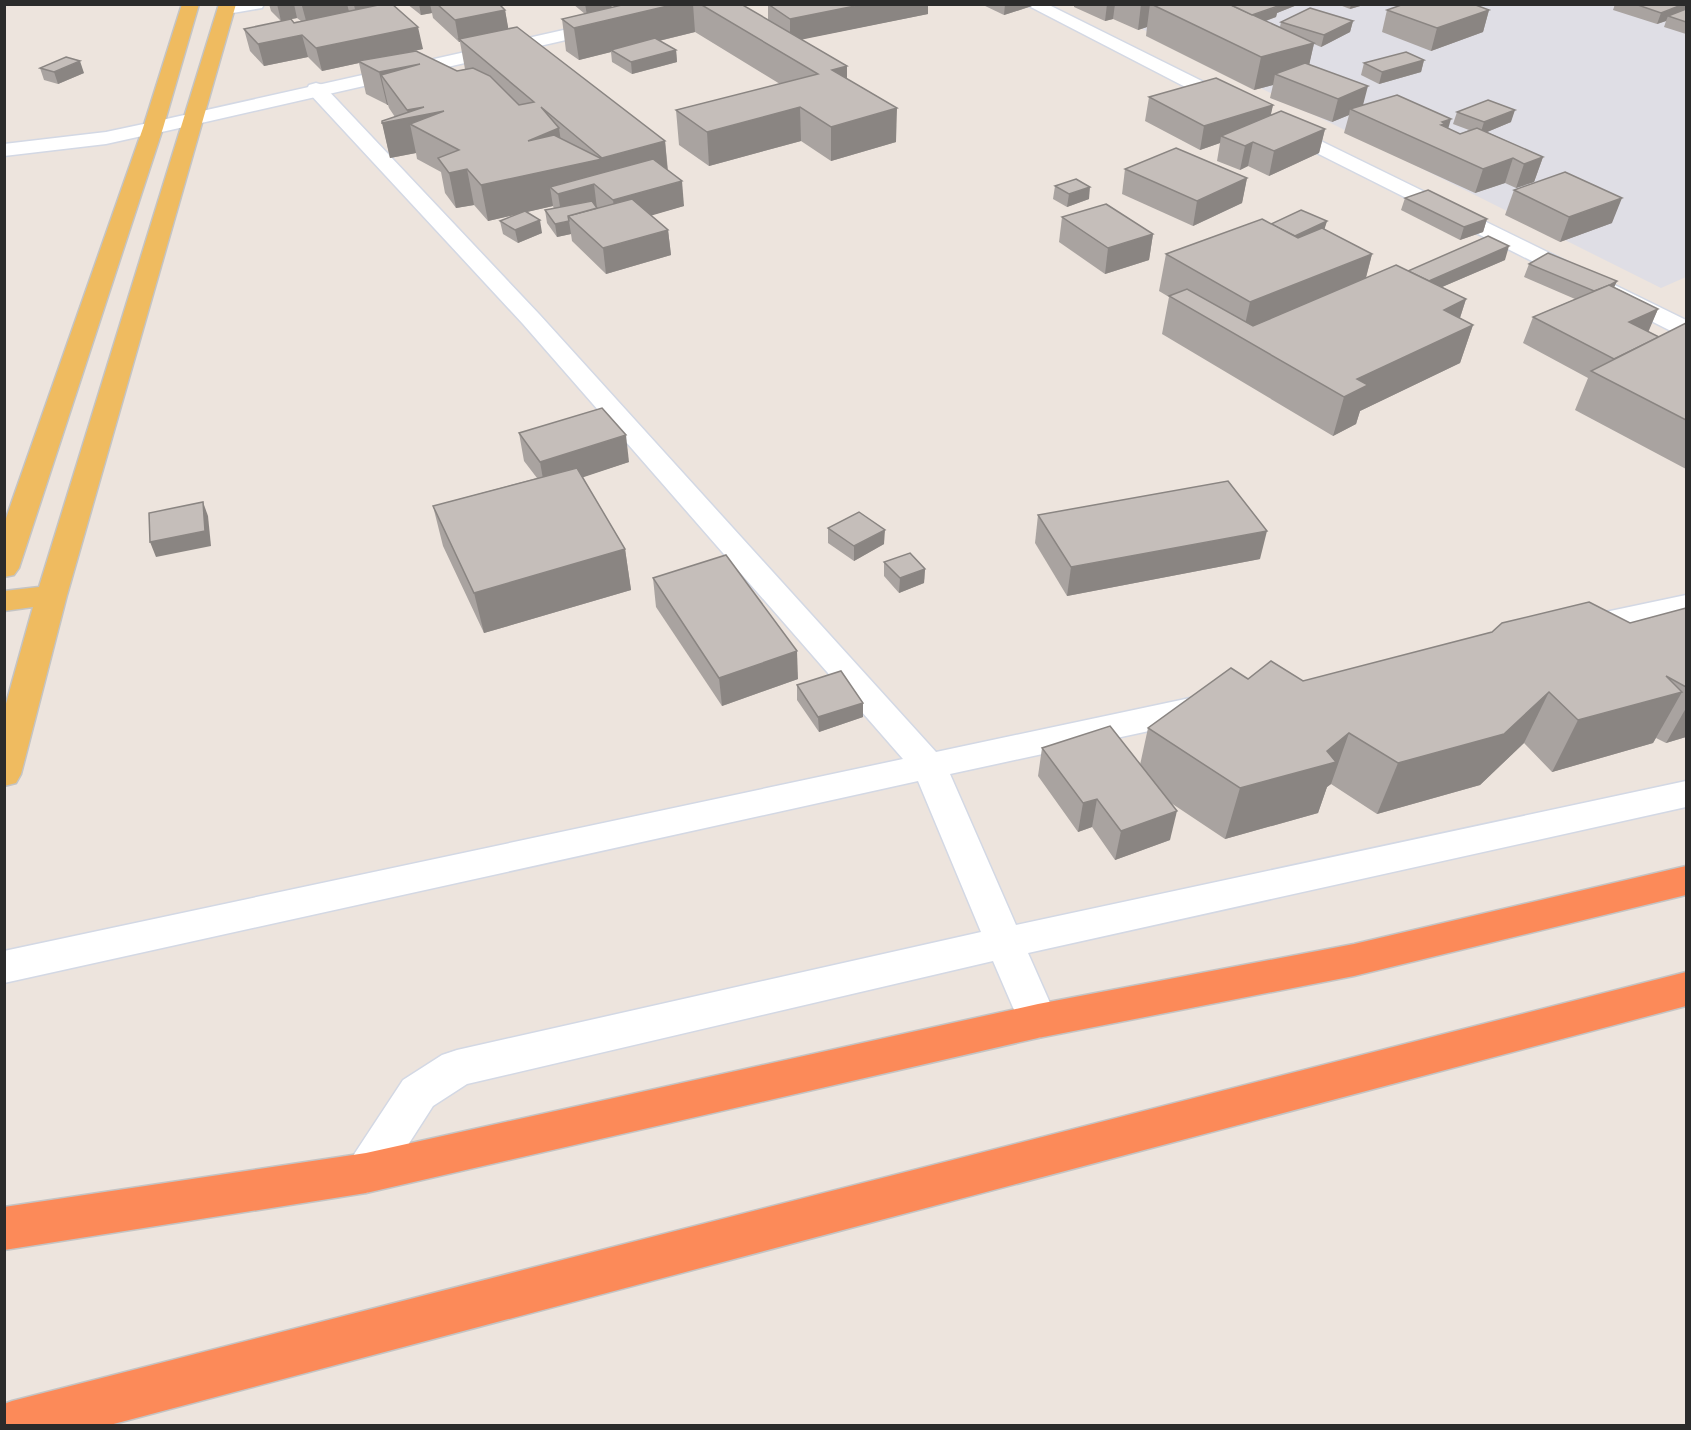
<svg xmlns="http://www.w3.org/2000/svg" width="1691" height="1430" font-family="'Open Sans',sans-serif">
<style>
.industrial{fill:#dfdee5}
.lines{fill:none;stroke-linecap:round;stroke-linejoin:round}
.street-casing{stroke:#d3d8e4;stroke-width:3}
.secondary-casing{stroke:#d3d8e4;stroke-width:3}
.primary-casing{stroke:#c4c4c4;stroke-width:3}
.highway-casing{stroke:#c4c4c4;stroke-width:3}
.street{fill:#fff;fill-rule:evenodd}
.secondary{fill:#fff;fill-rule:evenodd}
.primary{fill:#efbb60;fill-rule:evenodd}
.highway{fill:#fc8a59;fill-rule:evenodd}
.wall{fill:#a9a3a0}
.shaded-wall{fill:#8a8582}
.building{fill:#c5beba;stroke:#8a8582;stroke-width:1.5}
</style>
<rect width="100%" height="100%" fill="#ede4dd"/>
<polygon class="industrial" points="1094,5 1686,5 1686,277 1661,288"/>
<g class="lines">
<defs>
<g id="street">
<polygon points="225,4 264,4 262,8 227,14 219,9"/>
<polygon points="1025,4 1047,4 1240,100 1243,104 1240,108 1226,108"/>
<polygon points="316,83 323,85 539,314 936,752 1209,694 1221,698 1225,706 1221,714 1209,718 950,774 1016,925 1686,781 1686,807 1028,953 1058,1021 1052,1033 1038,1038 1024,1033 993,961 467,1084 433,1106 381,1187 366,1193 351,1187 344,1173 351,1159 403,1080 442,1055 457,1050 981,932 918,781 4,983 4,951 903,759 523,324 309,93 307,89 309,85"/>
<polygon points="1280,121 1686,320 1686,336 1677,334 1273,131 1270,127 1273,123"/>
<polygon points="153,122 160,124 163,128 160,132 106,144 4,156 4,144 106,132"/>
<polygon points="1686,595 1686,615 1577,638 1566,635 1561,628 1566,621 1577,618"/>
</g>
<polygon id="secondary" points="608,20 614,21 617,25 614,29 153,134 146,132 143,128 146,124 153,122"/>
<g id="primary">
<polygon points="182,4 199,4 163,128 19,568 14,575 4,577 4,524 143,128"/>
<polygon points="219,4 236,4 67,595 21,774 16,783 4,786 4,711 33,607 4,611 4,591 39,587"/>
</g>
<g id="highway">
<polygon points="1686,866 1686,895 1354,976 1038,1038 366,1193 4,1250 4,1207 366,1153 1038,1004 1354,944"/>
<polygon points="1686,972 1686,1006 106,1426 4,1426 4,1404 12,1401"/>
</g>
</defs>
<use href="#street" class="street-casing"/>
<use href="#secondary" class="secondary-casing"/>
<use href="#primary" class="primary-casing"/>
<use href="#highway" class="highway-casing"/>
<use href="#street" class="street"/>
<use href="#secondary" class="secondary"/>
<use href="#primary" class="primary"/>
<use href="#highway" class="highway"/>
</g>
<g class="wall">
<polygon points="269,4 392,4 423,49 413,51 457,71 465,69 460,42 459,42 433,18 432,13 421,15 407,4 499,4 505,10 508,29 665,141 668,170 684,206 651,215 668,230 671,255 606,274 572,241 571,234 557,237 547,223 545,210 554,209 553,206 526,212 542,233 518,243 503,234 500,221 517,214 488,221 474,205 456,208 445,193 441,172 417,159 416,153 390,158 382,121 395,117 389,108 388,105 366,94 359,63 322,71 308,57 264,66 250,51 244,29 301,21 297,18 281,21 271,11"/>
<polygon points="573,4 611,4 612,8 626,4 741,4 768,20 768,4 928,14 802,39 847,79 896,142 831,161 801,141 709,166 679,145 676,110 780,84 695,32 659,41 676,50 677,62 632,74 612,62 611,52 579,60 566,51 562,19 585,14"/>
<polygon points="981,4 1035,4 1035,5 1004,15"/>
<polygon points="1074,4 1297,4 1297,5 1277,13 1276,17 1266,21 1280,27 1281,22 1353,21 1350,32 1321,47 1314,44 1309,64 1363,105 1448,128 1460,134 1469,130 1453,124 1457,112 1511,122 1487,132 1543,157 1534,182 1516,188 1505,183 1475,193 1344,133 1349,115 1332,122 1270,98 1273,85 1254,90 1146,36 1147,27 1138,30 1113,19 1105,21 1074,7"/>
<polygon points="1337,4 1367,4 1350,9"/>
<polygon points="1615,4 1686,4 1686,34 1664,27 1666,21 1657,24 1613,10"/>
<polygon points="1387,10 1489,10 1483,32 1431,51 1382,32"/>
<polygon points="1424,60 1421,72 1379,84 1361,75 1364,63"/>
<polygon points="40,68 84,73 58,84 44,80"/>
<polygon points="1149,97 1273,105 1270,116 1325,129 1319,153 1269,176 1248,166 1240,170 1217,161 1220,143 1200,150 1145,121"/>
<polygon points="1125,169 1247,178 1242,203 1193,226 1122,194"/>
<polygon points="1055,186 1089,199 1067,207 1053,199"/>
<polygon points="1514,190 1612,223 1560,242 1505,215"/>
<polygon points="1405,198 1487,219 1483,232 1460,240 1401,210"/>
<polygon points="1062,217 1153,234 1149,260 1105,274 1059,242"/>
<polygon points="1327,221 1324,229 1372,254 1366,278 1408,271 1505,260 1442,287 1466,299 1460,318 1473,325 1460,363 1360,411 1356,424 1333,436 1162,334 1169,297 1159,291 1166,254 1271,224"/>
<polygon points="1529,264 1617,281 1614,287 1658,309 1648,331 1659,337 1686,323 1686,469 1575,410 1588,378 1523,343 1533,317 1575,299 1524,277"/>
<polygon points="519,433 629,462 582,477 625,549 631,590 484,633 443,546 433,506 537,478 524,461"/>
<polygon points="1038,515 1260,559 1067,596 1035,543"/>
<polygon points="828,528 884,544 854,561 828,543"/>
<polygon points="884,562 925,569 924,583 899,593 884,576"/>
<polygon points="653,578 798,679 722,706 656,607"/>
<polygon points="1686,608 1686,737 1666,743 1656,738 1653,743 1552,772 1524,743 1480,785 1377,814 1331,784 1327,787 1318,813 1225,839 1168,801 1170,840 1115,860 1092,827 1078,832 1038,776 1042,748 1140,765 1148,728 1248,679 1303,681 1630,623"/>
<polygon points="797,685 863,717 819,732 797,700"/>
</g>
<g class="shaded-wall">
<polygon points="277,4 294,4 297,18 281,21"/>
<polygon points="308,4 347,4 351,19 308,28 302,6"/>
<polygon points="382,4 359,27 354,5"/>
<polygon points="419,4 430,4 432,13 421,15"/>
<polygon points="585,4 611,4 612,10 587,15"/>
<polygon points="676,4 693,4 695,32 613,52 611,50 611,52 579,60 574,28"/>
<polygon points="865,4 928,4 928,14 790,42 790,19"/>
<polygon points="1005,4 1035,4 1035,5 1004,15"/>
<polygon points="1107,4 1115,4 1113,19 1105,21"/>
<polygon points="1141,4 1150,4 1147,27 1138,30"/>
<polygon points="1277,4 1297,4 1297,5 1277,13 1276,17 1250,26 1252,15 1277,7"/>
<polygon points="1351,4 1367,4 1350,9"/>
<polygon points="1684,4 1686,4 1686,13 1668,16 1666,21 1657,24 1661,13"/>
<polygon points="505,10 509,32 459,39 460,42 459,42 455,20"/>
<polygon points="1489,10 1483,32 1431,51 1437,28"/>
<polygon points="1353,21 1350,32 1321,47 1324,35"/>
<polygon points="418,27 423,49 361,62 358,61 359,63 322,71 316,48"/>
<polygon points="302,35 308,57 264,66 258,44"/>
<polygon points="1314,43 1307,75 1275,74 1273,85 1254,90 1261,57"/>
<polygon points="676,50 677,62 632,74 631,62"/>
<polygon points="1424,60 1421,72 1379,84 1382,72"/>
<polygon points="80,61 84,73 58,84 54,72"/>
<polygon points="420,64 381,75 388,105 387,105 379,72"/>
<polygon points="847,66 847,99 832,70"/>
<polygon points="1368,86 1362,109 1350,109 1349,115 1332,122 1338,99"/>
<polygon points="1273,105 1268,128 1221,136 1220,143 1200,150 1204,126"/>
<polygon points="424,107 444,111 410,124 416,153 390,158 382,123 409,118 407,110"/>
<polygon points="800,107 801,141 709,166 707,132"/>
<polygon points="897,108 896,142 831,161 831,127"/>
<polygon points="1515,110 1511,122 1480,135 1484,122"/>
<polygon points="1451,119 1444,143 1439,145 1442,122"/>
<polygon points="559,128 564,163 602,159 602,158 665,141 668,176 594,184 597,209 562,219 558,194 550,187 553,206 488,221 481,185 528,141"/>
<polygon points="1325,129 1319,153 1269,176 1274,151"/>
<polygon points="1253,142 1248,166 1240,170 1245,146"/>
<polygon points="1543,157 1534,182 1516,188 1524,164"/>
<polygon points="1513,158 1505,183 1475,193 1483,169"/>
<polygon points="467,169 474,205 456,208 449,173"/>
<polygon points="1247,178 1242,203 1193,226 1197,201"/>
<polygon points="682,181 684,206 616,226 613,200"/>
<polygon points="1090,187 1089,199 1067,207 1069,194"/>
<polygon points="1622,198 1612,223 1560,242 1569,217"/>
<polygon points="1487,219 1483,232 1460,240 1464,227"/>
<polygon points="540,220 542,233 518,243 515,230"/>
<polygon points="569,221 571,234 557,237 555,224"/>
<polygon points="1327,221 1323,234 1290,251 1293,237"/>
<polygon points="668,230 671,255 606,274 603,248"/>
<polygon points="1153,234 1149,260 1105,274 1108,248"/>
<polygon points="1509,246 1505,260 1421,296 1425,282"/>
<polygon points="1372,254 1362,292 1242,338 1250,302"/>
<polygon points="1617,281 1611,294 1597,292"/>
<polygon points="1466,299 1455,333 1473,325 1460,363 1360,411 1356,424 1333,436 1344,397 1357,379 1444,310"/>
<polygon points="1658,309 1647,335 1629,322"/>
<polygon points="626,435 629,462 545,490 540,462"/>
<polygon points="203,502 208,516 211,546 156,557 150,542"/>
<polygon points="885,530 884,544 854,561 854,546"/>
<polygon points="1267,531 1260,559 1067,596 1071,567"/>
<polygon points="625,549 631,590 484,633 474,593"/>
<polygon points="925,569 924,583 899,593 900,578"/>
<polygon points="797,651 798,679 722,706 719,678"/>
<polygon points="1549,692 1524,743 1480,785 1377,814 1398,763"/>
<polygon points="1682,692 1653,743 1552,772 1578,720"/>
<polygon points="863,703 863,717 819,732 818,717"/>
<polygon points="1686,708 1686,737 1666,743"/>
<polygon points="1349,733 1331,784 1327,787 1318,813 1225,839 1240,788 1327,751"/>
<polygon points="1097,799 1092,827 1078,832 1083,803"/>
<polygon points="1177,811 1170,840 1115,860 1121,831"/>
</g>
<g class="building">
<polygon points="383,4 392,4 418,27 316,48 302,35 258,44 244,29 291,19 294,23"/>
<polygon points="437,4 499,4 505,10 455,20"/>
<polygon points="626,4 676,4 574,28 562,19"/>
<polygon points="700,4 741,4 847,66 832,70 897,108 831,127 800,107 707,132 676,110 818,74"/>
<polygon points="768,4 865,4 790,19"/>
<polygon points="1151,4 1229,4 1314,43 1261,57"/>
<polygon points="1234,4 1273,4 1278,6 1252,15 1231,5"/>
<polygon points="1404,4 1473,4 1489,10 1437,28 1387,10"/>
<polygon points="1635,4 1684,4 1661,13"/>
<polygon points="1310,8 1353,21 1324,35 1281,22"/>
<polygon points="1686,9 1686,22 1668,16"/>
<polygon points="517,27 665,141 602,158 541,107 559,128 528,141 554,135 602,159 481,185 467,169 449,173 438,158 459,150 410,124 444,111 382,123 382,121 424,107 407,110 381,75 420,64 379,72 358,61 416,51 457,71 473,68 490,76 519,105 534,102 459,39"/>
<polygon points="655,38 676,50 631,62 611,50"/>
<polygon points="1406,52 1424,60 1382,72 1364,63"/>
<polygon points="66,57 80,61 54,72 40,68"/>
<polygon points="1305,63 1368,86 1338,99 1275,74"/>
<polygon points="1216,78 1273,105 1204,126 1149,97"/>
<polygon points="1397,95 1451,119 1442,122 1445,124 1441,125 1460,134 1477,128 1543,157 1524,164 1513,158 1483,169 1350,109"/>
<polygon points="1488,100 1515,110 1484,122 1457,112"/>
<polygon points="1281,111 1325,129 1274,151 1253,142 1245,146 1221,136"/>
<polygon points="1176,148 1247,178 1197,201 1125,169"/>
<polygon points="653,159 682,181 613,200 594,184 558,194 550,187"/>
<polygon points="1565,172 1622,198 1569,217 1514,190"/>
<polygon points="1076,179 1090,187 1069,194 1055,186"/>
<polygon points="1428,190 1487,219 1464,227 1405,198"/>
<polygon points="632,199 668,230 603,248 568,216"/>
<polygon points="592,201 597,208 568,216 569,221 555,224 545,210"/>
<polygon points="1106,204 1153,234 1108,248 1062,217"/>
<polygon points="1301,210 1327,221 1295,236 1271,224"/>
<polygon points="525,211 540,220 515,230 500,221"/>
<polygon points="1262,219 1298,238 1322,228 1372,254 1250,302 1166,254"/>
<polygon points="1488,236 1509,246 1429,281 1408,271"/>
<polygon points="1548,253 1617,281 1610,285 1594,291 1529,264"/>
<polygon points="1396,265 1466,299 1444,310 1473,325 1357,379 1368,385 1344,397 1169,296 1187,289 1253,326"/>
<polygon points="1609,285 1658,309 1629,322 1659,337 1614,359 1533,317"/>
<polygon points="1686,323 1686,420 1591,371"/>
<polygon points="602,408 626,435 540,462 519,433"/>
<polygon points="577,468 625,549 474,593 433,506"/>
<polygon points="1228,481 1267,531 1071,567 1038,515"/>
<polygon points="203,502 205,531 150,542 149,513"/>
<polygon points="859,512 885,530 854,546 828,528"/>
<polygon points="910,553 925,569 900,578 884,562"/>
<polygon points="726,555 797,651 719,678 653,578"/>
<polygon points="1589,602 1630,623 1686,608 1686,687 1666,676 1682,692 1578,720 1549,692 1504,734 1398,763 1349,733 1327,751 1336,762 1240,788 1148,728 1231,668 1248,679 1271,661 1303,681 1492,632 1502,623"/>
<polygon points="841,671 863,703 818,717 797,685"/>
<polygon points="1110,726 1177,811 1121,831 1097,799 1083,803 1042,748"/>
</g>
<rect width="1691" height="1430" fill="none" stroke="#2b2b2b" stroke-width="12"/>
</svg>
